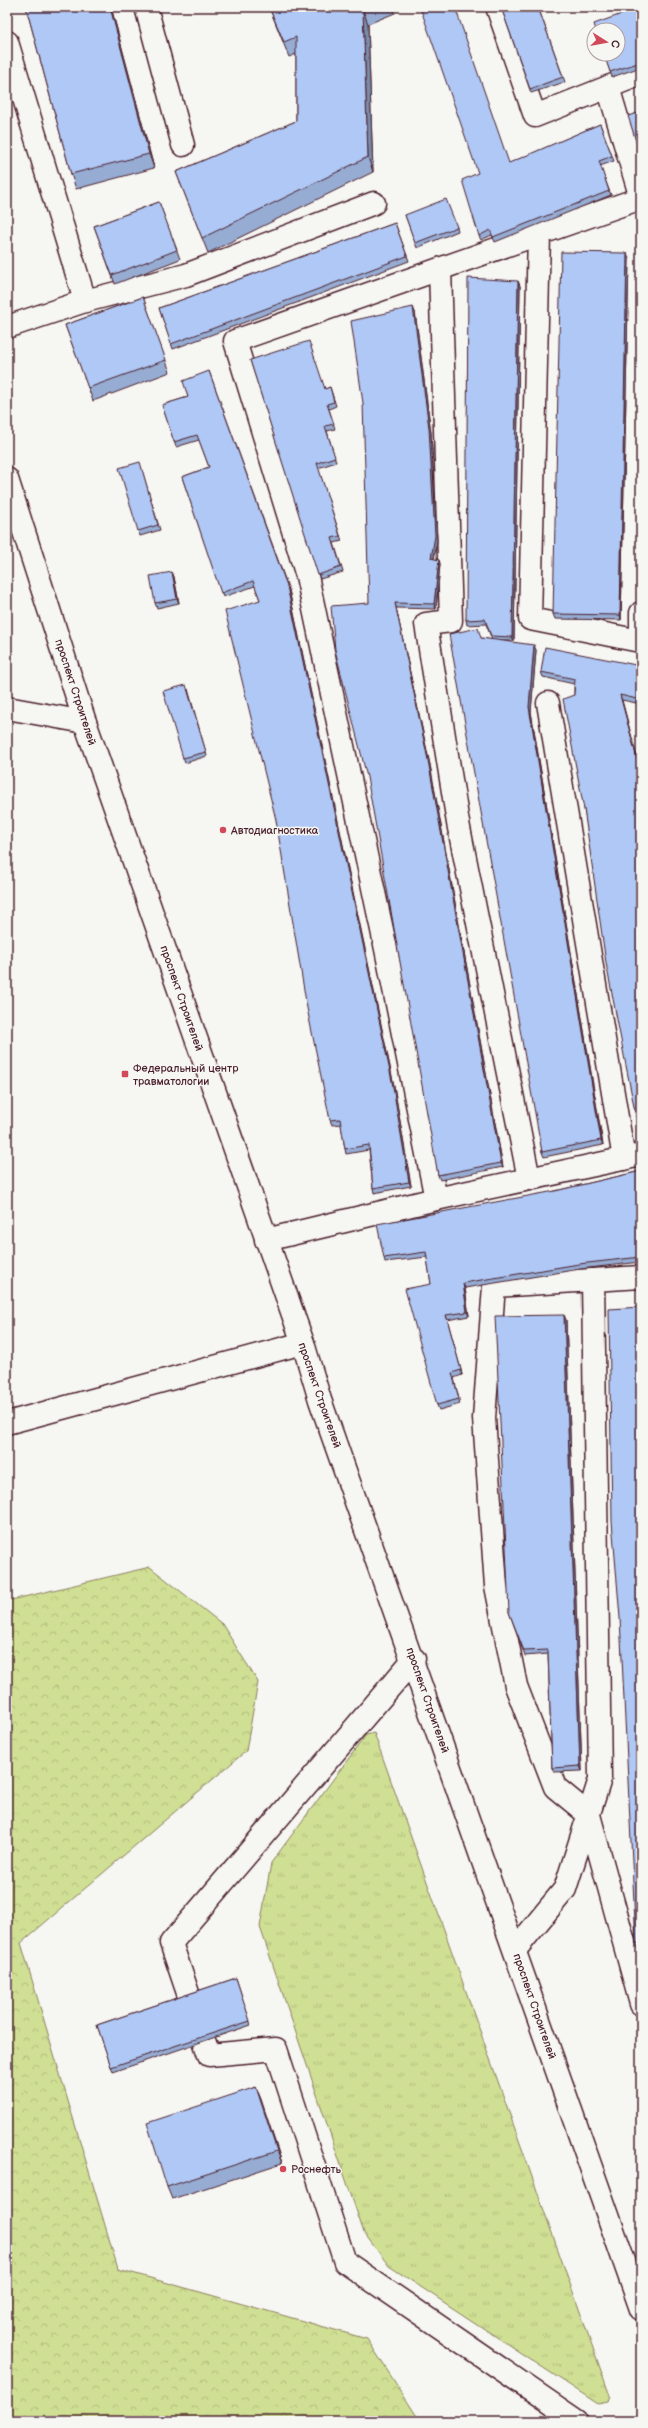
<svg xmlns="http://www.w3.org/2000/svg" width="648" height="2428" font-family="'Balsamiq Sans',sans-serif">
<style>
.grass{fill:url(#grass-tufts);stroke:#8c7f5f}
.forest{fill:url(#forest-crowns);stroke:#8c7f5f}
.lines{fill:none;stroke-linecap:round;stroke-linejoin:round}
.minor-casing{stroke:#4a1f2b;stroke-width:25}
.major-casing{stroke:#4a1f2b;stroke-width:25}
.minor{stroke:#f6f6f2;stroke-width:22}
.major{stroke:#f6f6f2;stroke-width:22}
.wall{fill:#96acd3;stroke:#4a1f2b}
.shaded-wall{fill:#7a8cac;stroke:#4a1f2b}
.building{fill:#afc8f5;stroke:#4a1f2b}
.poi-dot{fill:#d1495b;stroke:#f6f6f2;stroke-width:1.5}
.labels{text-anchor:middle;stroke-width:3;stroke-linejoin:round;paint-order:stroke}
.street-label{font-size:11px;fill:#4a1f2b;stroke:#f6f6f2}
.poi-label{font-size:11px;fill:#4a1f2b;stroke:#f6f6f2;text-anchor:start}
</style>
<defs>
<pattern id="grass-tufts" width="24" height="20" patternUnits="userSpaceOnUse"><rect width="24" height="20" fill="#cfdf93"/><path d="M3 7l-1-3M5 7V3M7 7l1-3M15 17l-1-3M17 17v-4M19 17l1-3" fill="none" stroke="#b3bf7f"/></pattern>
<pattern id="forest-crowns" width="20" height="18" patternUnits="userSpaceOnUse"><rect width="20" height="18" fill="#cfdf93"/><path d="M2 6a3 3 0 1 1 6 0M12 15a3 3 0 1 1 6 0" fill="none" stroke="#b3bf7f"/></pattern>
</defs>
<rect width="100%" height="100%" fill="#f6f6f2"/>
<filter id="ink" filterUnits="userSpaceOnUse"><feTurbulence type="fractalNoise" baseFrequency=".025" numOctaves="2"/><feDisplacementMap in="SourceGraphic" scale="8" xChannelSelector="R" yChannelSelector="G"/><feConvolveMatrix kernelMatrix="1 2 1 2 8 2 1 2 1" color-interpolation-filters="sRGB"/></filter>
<g filter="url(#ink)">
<polygon class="grass" points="374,1733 610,2396 608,2402 598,2404 389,2266 364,2233 260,1927 271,1863 366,1735"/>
<polygon class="forest" points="150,1567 222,1624 258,1682 246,1751 21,1943 118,2269 367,2339 420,2421 7,2421 7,1601"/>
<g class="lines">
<defs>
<g id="minor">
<polyline points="146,7 183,145"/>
<polyline points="497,7 535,116 641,74"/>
<polyline points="7,42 85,301 7,327"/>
<polyline points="539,234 530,619 640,641"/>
<polyline points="440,269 451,621 426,624 458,823 529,1179"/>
<polyline points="85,301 186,275 374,203"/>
<polyline points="641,613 641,641"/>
<polyline points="548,703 624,1159"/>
<polyline points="7,708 85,722"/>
<polyline points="436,1199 386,949 307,576 235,341 641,198 608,87"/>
<polyline points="266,1240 436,1199 641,1155"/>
<polyline points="593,1280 641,1277"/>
<polyline points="7,1423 303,1343"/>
<polyline points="414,1659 171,1943 209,2055 276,2049 345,2262 577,2421"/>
<polyline points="515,1950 565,1889 600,1779 593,1280 494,1286 484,1418 496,1586 516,1686 555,1787 589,1815 641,2004"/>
</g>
<polyline id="major" points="7,479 85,722 303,1343 320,1400 641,2309"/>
</defs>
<use href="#minor" class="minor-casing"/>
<use href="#major" class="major-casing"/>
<use href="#minor" class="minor"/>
<use href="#major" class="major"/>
</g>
<g class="wall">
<polygon points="26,7 111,7 154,168 76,189 71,174"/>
<polygon points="269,7 393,7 395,13 368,24 373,172 208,253 176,172 296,121 296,54 289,57"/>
<polygon points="501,7 538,7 565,82 531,93"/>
<polygon points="641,7 641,67 612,77 604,54"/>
<polygon points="641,112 641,152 639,152 638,147"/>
<polygon points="600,124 614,161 600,166 611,195 495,242 492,235 481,240 479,236 510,163"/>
<polygon points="159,202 180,259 115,284 94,226"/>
<polygon points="405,215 457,227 458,231 417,248"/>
<polygon points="395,223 409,261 173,349 159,308"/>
<polygon points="629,258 621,620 555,619 553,614"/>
<polygon points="518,281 520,286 514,641 497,641 536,650 531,712 603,1145 544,1157 542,1152 481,638 492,640 486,624 467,625 466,620"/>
<polygon points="143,297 170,372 93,401 65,325"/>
<polygon points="415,312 431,433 437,541 434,559 439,560 440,564 436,609 396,608 430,765 503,1167 440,1180 438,1175 369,603"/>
<polygon points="250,360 325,389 330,387 336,406 329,409 335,429 327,431 336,462 318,468 342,541 334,543 343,572 320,579"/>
<polygon points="209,371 289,590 394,1086 411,1186 374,1193 373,1188 369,1150 346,1154 345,1149 341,1124 332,1125 330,1120 260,600 255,586 223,597 182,477 209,467 199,440 176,447 162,405 188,397"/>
<polygon points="141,467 160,530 140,536 138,531"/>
<polygon points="172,572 174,577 179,603 157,608 155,603"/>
<polygon points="641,666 641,704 622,700 641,772 641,1126 639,1127 637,1122 584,809 574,695 574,684 543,677 541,672"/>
<polygon points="188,689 207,756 185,763 183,758"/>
<polygon points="641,1171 641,1262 580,1269 465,1288 469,1316 447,1320 462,1375 454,1378 460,1404 439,1410 437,1405 431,1284 427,1257 385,1262 384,1258 555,1191"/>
<polygon points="641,1307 641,1947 638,1948 636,1943"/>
<polygon points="564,1315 566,1320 582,1771 554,1772 552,1768 548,1654 525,1656 509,1612"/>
<polygon points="236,1978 251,2025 113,2072 97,2025"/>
<polygon points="256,2087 282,2163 172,2199 167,2187"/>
</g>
<g class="shaded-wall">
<polygon points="110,7 111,7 154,168 149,154"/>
<polygon points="363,10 368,24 373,172 368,157"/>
<polygon points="627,253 629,258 621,620 620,615"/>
<polygon points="518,281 520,286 514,641 512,637"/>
<polygon points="413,307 415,312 431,433 437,541 433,563 431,558"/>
<polygon points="439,560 440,564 436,609 434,604"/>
<polygon points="172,572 174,577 179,603 177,599"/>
<polygon points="287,586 289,590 394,1086 411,1186 409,1182"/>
<polygon points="395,603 396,608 430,765 503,1167 501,1163"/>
<polygon points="534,645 536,650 531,712 603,1145 601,1140 529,707"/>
<polygon points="620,695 641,772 641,780"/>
<polygon points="463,1283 465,1288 469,1316 467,1312"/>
<polygon points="446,1315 447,1320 462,1375 461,1370"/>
<polygon points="564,1315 566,1320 582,1771 580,1766"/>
<polygon points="256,2087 261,2099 282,2163 277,2151"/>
</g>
<g class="building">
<polygon points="26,7 110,7 149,154 71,174"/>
<polygon points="269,7 370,7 363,10 368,157 202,238 176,172 296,121 296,37 284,42"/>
<polygon points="420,7 455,7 509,163 600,124 612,156 599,161 609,191 493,237 490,230 479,236 462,180 478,173"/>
<polygon points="501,7 538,7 563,77 530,89"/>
<polygon points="641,7 641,62 610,72 604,54 618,54 618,30 596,30 594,24"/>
<polygon points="641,112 641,147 638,147 628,116"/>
<polygon points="446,199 457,227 415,243 405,215"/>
<polygon points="159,202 177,250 112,275 94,226"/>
<polygon points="395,223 407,256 171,344 159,308"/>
<polygon points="561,252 627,253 620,615 553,614"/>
<polygon points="468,278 518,281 512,637 491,636 485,619 466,620"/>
<polygon points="143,297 166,360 88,388 65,325"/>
<polygon points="413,307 429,428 435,536 431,558 439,560 434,604 395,603 428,760 501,1163 438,1175 367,777 335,650 331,606 369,603 363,403 351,321"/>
<polygon points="309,341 325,389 330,387 334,402 327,404 334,424 325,426 335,457 317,463 340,536 332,538 341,567 318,575 250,360"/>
<polygon points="209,371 287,586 392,1081 409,1182 373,1188 369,1145 345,1149 340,1119 330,1120 307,1008 276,820 225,611 260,600 253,581 221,593 182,477 209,467 197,435 174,442 162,405 188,397 183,381"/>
<polygon points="140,462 158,525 138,531 119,468"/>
<polygon points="172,572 177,599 155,603 150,576"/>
<polygon points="478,628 481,638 534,645 529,707 601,1140 542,1152 449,634"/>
<polygon points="545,647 641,666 641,700 620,695 640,770 641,780 641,1121 637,1122 606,963 584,809 563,699 574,695 575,679 541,672"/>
<polygon points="186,685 206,752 183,758 163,691"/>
<polygon points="641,1171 641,1257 579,1264 463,1283 467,1312 446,1315 461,1370 452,1373 459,1399 437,1405 405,1289 431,1284 426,1252 384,1258 377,1224 555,1191"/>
<polygon points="641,1307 641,1943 636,1943 620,1618 612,1521 609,1309"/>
<polygon points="564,1315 580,1766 552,1768 548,1650 524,1651 509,1612 495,1316"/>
<polygon points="236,1978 250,2021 111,2067 97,2025"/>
<polygon points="256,2087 277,2151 167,2187 147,2123"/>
</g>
</g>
<g class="poi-dot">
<circle cx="223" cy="830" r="4"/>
<rect x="121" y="1070" width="8" height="8" rx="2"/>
<circle cx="283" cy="2169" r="4"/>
</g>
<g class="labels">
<g class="street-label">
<text transform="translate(76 692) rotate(72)" y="4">проспект Строителей</text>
<text transform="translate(182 998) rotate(71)" y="4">проспект Строителей</text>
<text transform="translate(320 1395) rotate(71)" y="4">проспект Строителей</text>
<text transform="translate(428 1700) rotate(71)" y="4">проспект Строителей</text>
<text transform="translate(535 2006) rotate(71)" y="4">проспект Строителей</text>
</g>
<g class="poi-label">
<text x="231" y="834">Автодиагностика</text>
<text x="133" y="1072">Федеральный центр<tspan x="133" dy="13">травматологии</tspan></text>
<text x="291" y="2173">Роснефть</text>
</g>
</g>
<rect width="648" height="2428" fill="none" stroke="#f6f6f2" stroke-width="24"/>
<rect x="12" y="12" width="624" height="2404" fill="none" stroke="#4a1f2b" stroke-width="1.5" filter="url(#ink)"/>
<g transform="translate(606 42) rotate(101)"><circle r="19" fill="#f6f6f2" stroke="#b1a0a2"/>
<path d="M0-3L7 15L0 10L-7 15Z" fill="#d1495b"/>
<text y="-6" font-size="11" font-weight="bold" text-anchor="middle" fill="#4a1f2b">С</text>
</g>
</svg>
